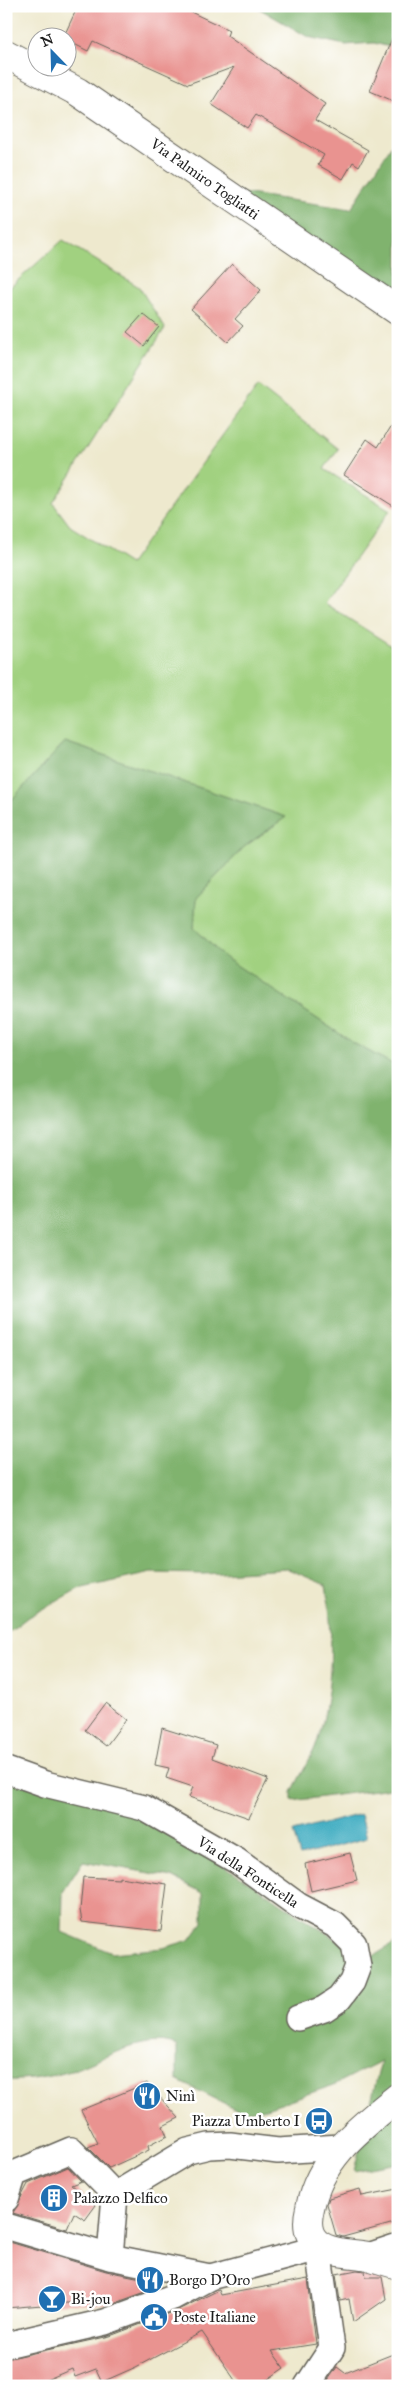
<svg xmlns="http://www.w3.org/2000/svg" width="404" height="2392" font-family="'IM FELL Great Primer',serif">
<style>
.green{fill:#a1d180;stroke:#5e764e}
.forest{fill:#80b36e;stroke:#4e6845;fill-rule:evenodd}
.water{fill:#44afc3;stroke:#306670}
.building{fill:#e99390}
.lines{fill:none;stroke-linecap:round;stroke-linejoin:round}
.street-casing{stroke:#66645a;stroke-width:28}
.secondary-casing{stroke:#66645a;stroke-width:30}
.street{stroke:#fff;stroke-width:25}
.secondary{stroke:#fff;stroke-width:28}
.labels{text-anchor:middle;stroke-width:5;stroke-linejoin:round;paint-order:stroke}
.street-label{font-size:15px;fill:#1c1c1c;stroke:#fff}
.poi-label{font-size:15px;fill:#1c1c1c;stroke:#fff;text-anchor:start}
</style>
<rect width="100%" height="100%" fill="#fff"/>
<filter id="ink" filterUnits="userSpaceOnUse"><feTurbulence type="fractalNoise" baseFrequency=".02" numOctaves="2"/><feDisplacementMap in="SourceGraphic" scale="10" xChannelSelector="R" yChannelSelector="G"/><feConvolveMatrix kernelMatrix="1 2 1 2 8 2 1 2 1" color-interpolation-filters="sRGB"/></filter>
<filter id="wash" filterUnits="userSpaceOnUse"><feTurbulence type="fractalNoise" baseFrequency=".0096" numOctaves="4" result="noise"/><feDisplacementMap in="SourceGraphic" scale="20" xChannelSelector="R" yChannelSelector="G"/><feGaussianBlur stdDeviation="1.12" result="paint"/><feColorMatrix in="noise" values="0 0 0 0 0 0 0 0 0 0 0 0 0 0 0 0 0 1.4 0 .05"/><feComposite in="paint" operator="in"/></filter>
<g filter="url(#wash)">
<rect width="100%" height="100%" fill="#eee9ce"/>
<polygon class="green" points="63,240 139,287 165,328 53,503 70,526 130,564 258,386 338,449 324,469 390,510 324,603 398,650 398,1067 355,1044 224,957 194,928 196,898 244,847 286,817 65,742 6,806 6,291"/>
<g class="forest">
<polygon points="255,6 383,6 398,10 398,49 374,43 345,45 308,37"/>
<polygon points="398,135 398,298 235,192 351,209"/>
<path d="M65,742L286,817L244,847L196,898L194,928L224,957L355,1044L398,1067V1787L292,1801V1792C301,1773 315,1753 320,1733C332,1689 334,1630 326,1585L288,1569L204,1574L151,1573L78,1589L28,1617L6,1634V806Z"/>
<path d="M6,1775L143,1812L367,1960L398,1941V2163L354,2171L381,2061L334,2085L266,2108L242,2112L177,2080V2046C143,2032 102,2061 71,2071C50,2077 28,2081 6,2080ZM83,1861L172,1877L203,1893V1922L190,1940L163,1948L112,1953L62,1932L63,1892Z"/>
</g>
<polygon class="water" points="361,1814 367,1838 300,1856 293,1832"/>
<g id="blocks">
<g class="building">
<polygon points="78,6 178,6 229,30 227,36 325,104 315,120 368,150 359,166 353,162 343,179 318,165 324,155 256,115 247,128 211,104 234,67 188,84 93,41 88,51 68,41 68,38 63,38"/>
<polygon points="398,24 398,103 370,91"/>
<polygon points="232,264 261,290 235,319 243,326 228,342 191,309"/>
<polygon points="143,314 159,327 144,346 127,332"/>
<polygon points="398,415 398,509 344,475 367,439 378,447"/>
<polygon points="105,1703 126,1719 106,1746 85,1730"/>
<polygon points="162,1728 216,1745 212,1758 268,1779 249,1818 189,1797 193,1787 166,1778 169,1768 155,1765"/>
<polygon points="350,1853 357,1880 311,1891 305,1864"/>
<polygon points="83,1877 119,1879 119,1877 167,1884 161,1931 82,1922 80,1910"/>
<polygon points="147,2083 179,2118 163,2126 167,2136 148,2146 149,2150 109,2168 88,2147 98,2143 81,2110"/>
<polygon points="68,2167 81,2181 71,2185 96,2205 85,2220 74,2213 67,2229 13,2213 28,2184"/>
<polygon points="360,2189 362,2196 398,2189 398,2222 343,2237 336,2235 327,2204 329,2198"/>
<polygon points="6,2241 106,2271 156,2281 154,2289 112,2304 66,2303 6,2308"/>
<polygon points="357,2270 365,2271 366,2277 382,2277 386,2299 353,2322 349,2299 340,2301 336,2274"/>
<polygon points="308,2279 316,2344 272,2351 284,2368 258,2386 239,2386 202,2332 136,2367 102,2382 96,2369 75,2377 72,2369 32,2386 10,2386 6,2379 6,2359 110,2336 178,2310 219,2290 221,2295"/>
<polygon points="398,2352 398,2386 324,2386 337,2367 345,2373"/>
</g>
</g>
</g>
<g filter="url(#ink)">
<use href="#blocks" fill-opacity="0" stroke="#66645a" stroke-width="1"/>
<g class="lines">
<defs>
<g id="street">
<polyline points="6,1770 45,1784 144,1808 237,1861 299,1906 335,1925 354,1944 358,1966 352,1982 339,1999 324,2009 298,2018"/>
<polyline points="6,2199 14,2174 71,2150 115,2195"/>
<polyline points="6,2226 110,2257 210,2277"/>
<polyline points="368,2256 398,2246"/>
<polyline points="110,2257 115,2195 188,2151 209,2146 230,2145 278,2151 340,2147"/>
<polyline points="6,2345 105,2322 173,2297 210,2277 323,2247"/>
<polyline points="307,2386 332,2348 318,2249"/>
</g>
<g id="secondary">
<polyline points="6,54 78,92 398,311"/>
<path d="M398,2097C360,2128 320,2157 310,2208C307,2220 306,2234 317,2243C331,2254 352,2253 368,2256C378,2259 388,2262 398,2265"/>
</g>
</defs>
<use href="#street" class="street-casing"/>
<use href="#secondary" class="secondary-casing"/>
<use href="#street" class="street"/>
<use href="#secondary" class="secondary"/>
</g>
</g>
<defs>
<symbol id="restaurant-disc" viewBox="-11 -11 22 22"><circle r="9.5" fill="#1f6fb2" stroke="#fff"/><path d="M-5-6h1v4h1v-4h1v4h1v-4h1v5L-1.5 .5V6h-2V.5L-5-1ZM5-6V6H3V1.5H1.5Q1.5-4 5-6Z" fill="#fff"/></symbol>
<symbol id="bus-disc" viewBox="-11 -11 22 22"><circle r="9.5" fill="#1f6fb2" stroke="#fff"/><path d="M-5-6H5V4H4V6H2V4H-2V6H-4V4H-5ZM-3.5-4V0h7V-4ZM-3.5 1.2v1.5H-2V1.2ZM2 1.2v1.5H3.5V1.2Z" fill="#fff"/></symbol>
<symbol id="building-disc" viewBox="-11 -11 22 22"><circle r="9.5" fill="#1f6fb2" stroke="#fff"/><path d="M-4-6H4V6H1V3H-1V6H-4ZM-2.5-4.3h1.7v1.8h-1.7ZM.8-4.3h1.7v1.8H.8ZM-2.5-1h1.7V.8h-1.7ZM.8-1h1.7V.8H.8Z" fill="#fff"/></symbol>
<symbol id="bar-disc" viewBox="-11 -11 22 22"><circle r="9.5" fill="#1f6fb2" stroke="#fff"/><path d="M-6-5H6L.8 .8V4.5H3.5V6h-7V4.5H-.8V.8Z" fill="#fff"/></symbol>
<symbol id="civic-disc" viewBox="-11 -11 22 22"><circle r="9.5" fill="#1f6fb2" stroke="#fff"/><path d="M-.6-6.5H3V-4.5H.6V-3L4-1V1h2V6H-6V1h2V-1L-.6-3ZM-1.2 2.5V6h2.4V2.5Z" fill="#fff"/></symbol>
</defs>
<g fill-rule="evenodd">
<use href="#restaurant-disc" x="131" y="2080" width="32" height="32"/>
<use href="#bus-disc" x="303" y="2105" width="32" height="32"/>
<use href="#building-disc" x="38" y="2182" width="32" height="32"/>
<use href="#restaurant-disc" x="134" y="2264" width="32" height="32"/>
<use href="#bar-disc" x="36" y="2283" width="32" height="32"/>
<use href="#civic-disc" x="138" y="2301" width="32" height="32"/>
</g>
<g class="labels">
<g class="street-label">
<text transform="translate(205 179) rotate(35)" y="5">Via Palmiro Togliatti</text>
<text transform="translate(248 1872) rotate(33)" y="5">Via della Fonticella</text>
</g>
<g class="poi-label">
<text x="166" y="2101">Ninì</text>
<text x="300" y="2126" text-anchor="end">Piazza Umberto I</text>
<text x="73" y="2203">Palazzo Delfico</text>
<text x="169" y="2285">Borgo D'Oro</text>
<text x="71" y="2304">Bi-jou</text>
<text x="173" y="2322">Poste Italiane</text>
</g>
</g>
<rect width="404" height="2392" fill="none" stroke="#fff" stroke-width="25"/>
<g transform="translate(52 52) rotate(337)"><circle r="24" fill="#ffffff" stroke="#a4a4a4"/>
<path d="M0-4L9 19L0 12L-9 19Z" fill="#1f6fb2"/>
<text y="-8" font-size="14" font-weight="bold" text-anchor="middle" fill="#1c1c1c">N</text>
</g>
</svg>
